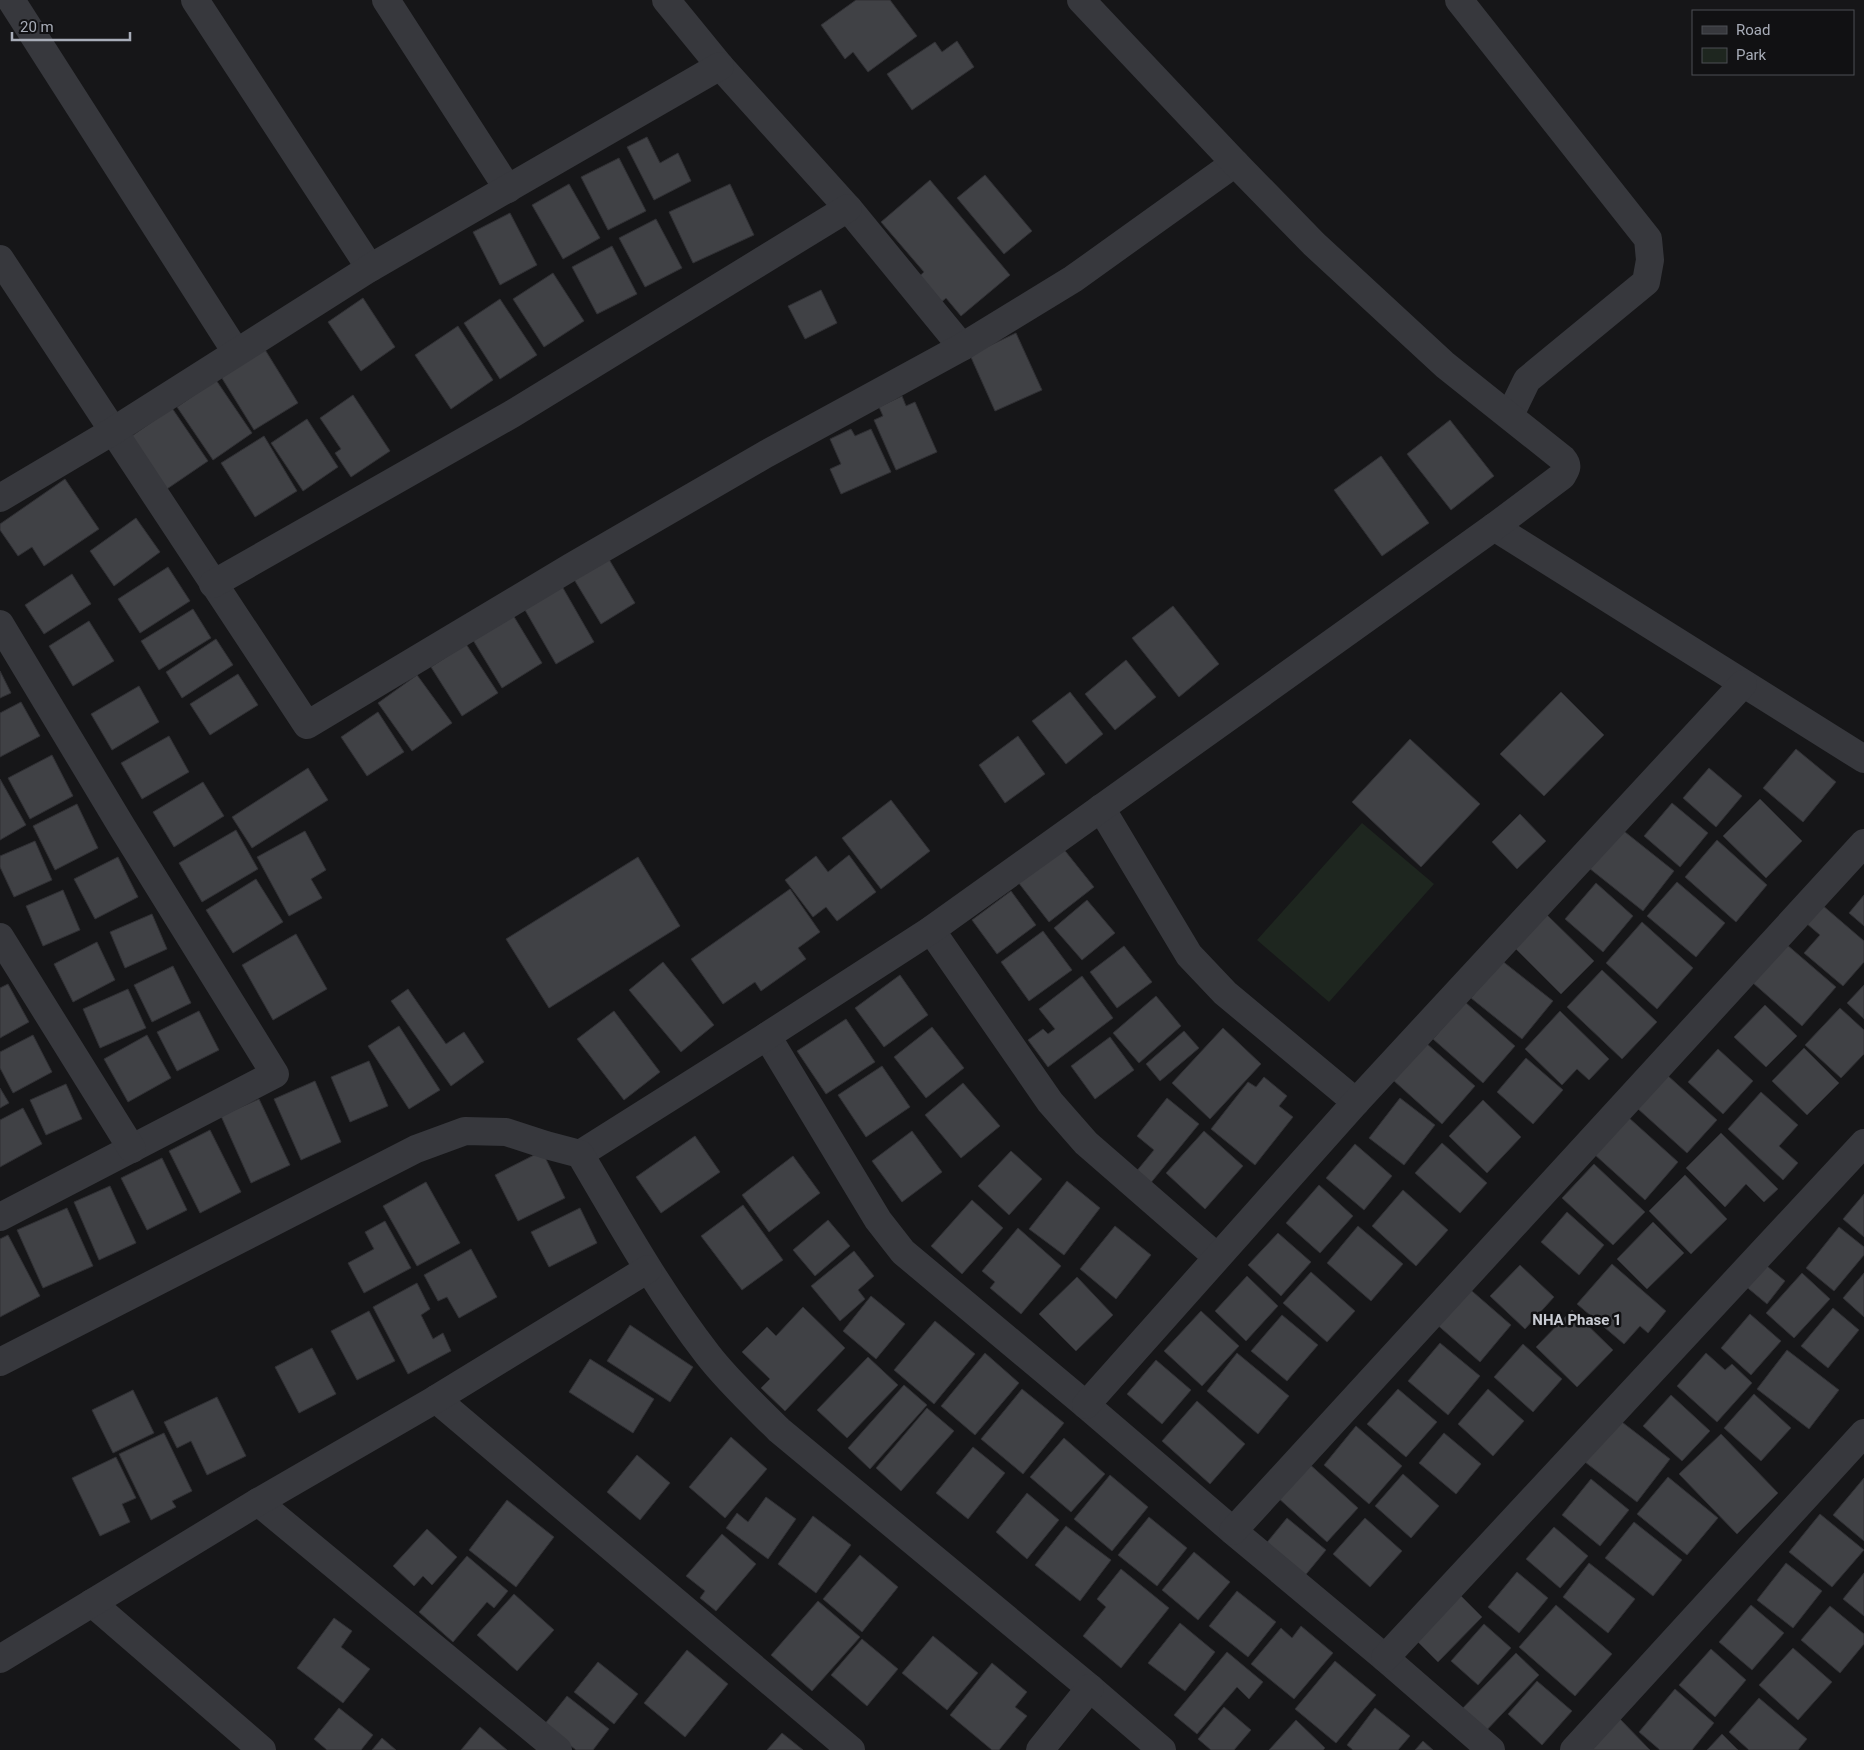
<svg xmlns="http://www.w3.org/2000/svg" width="1864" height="1750" font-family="Roboto,sans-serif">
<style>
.green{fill:#1e261f}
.building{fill:#404145;stroke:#303034}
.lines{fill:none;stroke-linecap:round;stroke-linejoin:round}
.minor{stroke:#37383d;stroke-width:28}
.labels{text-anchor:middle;stroke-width:5;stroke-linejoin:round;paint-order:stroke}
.neighbourhood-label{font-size:15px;font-weight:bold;fill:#c9ccd4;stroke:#111113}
</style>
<rect width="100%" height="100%" fill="#161618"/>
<polygon class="green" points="1362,823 1434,884 1329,1002 1257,940"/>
<g class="building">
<polygon points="856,0 890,0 917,36 868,72 853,52 845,59 821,25"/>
<polygon points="957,41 974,67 912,110 887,74 935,42 942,52"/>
<polygon points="647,137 660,163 678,153 691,181 654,200 627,147"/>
<polygon points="619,158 646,211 608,230 581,177"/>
<polygon points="985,175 1032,231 1004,254 957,198"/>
<polygon points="930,180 1010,275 961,316 946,298 937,306 914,281 924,272 881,222"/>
<polygon points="569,184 600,238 563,259 532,205"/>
<polygon points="730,184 754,235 693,263 669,212"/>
<polygon points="510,213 537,265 500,285 473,232"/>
<polygon points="656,219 682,268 645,287 619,238"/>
<polygon points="612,246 637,294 597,314 572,267"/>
<polygon points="553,273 584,321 544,347 513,299"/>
<polygon points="821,290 837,323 805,339 788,306"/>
<polygon points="363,298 395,347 361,371 328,322"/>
<polygon points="500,299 537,355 500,379 464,323"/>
<polygon points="458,326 493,380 451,409 415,355"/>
<polygon points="1016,333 1042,390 995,411 970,355"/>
<polygon points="264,348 298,403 254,430 220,375"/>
<polygon points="216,380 252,433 213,460 177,407"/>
<polygon points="353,395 390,451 351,477 335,453 341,449 320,418"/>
<polygon points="902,396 906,406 915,402 937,452 896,470 874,420 883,416 879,407"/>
<polygon points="172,408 208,461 161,493 126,440"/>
<polygon points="307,419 338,467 303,491 271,443"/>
<polygon points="1450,420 1494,476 1451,510 1407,454"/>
<polygon points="851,429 855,436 871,429 891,472 841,494 830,469 841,464 830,439"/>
<polygon points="264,436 297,491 255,517 221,463"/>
<polygon points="1381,456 1429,523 1382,556 1334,490"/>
<polygon points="65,479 99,529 44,566 32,547 18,556 0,530 0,524"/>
<polygon points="136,518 160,552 114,586 90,551"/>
<polygon points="604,551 635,603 601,624 569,571"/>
<polygon points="168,567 190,601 140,633 118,599"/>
<polygon points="72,574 91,604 44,634 25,605"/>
<polygon points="559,581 594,642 556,664 521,603"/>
<polygon points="1173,606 1219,664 1179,697 1132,638"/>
<polygon points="193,609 211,638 159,670 141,641"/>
<polygon points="513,615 542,663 502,688 473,640"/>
<polygon points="89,621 114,661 73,686 49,646"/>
<polygon points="216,639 233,665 182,698 166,672"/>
<polygon points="466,644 498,693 462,716 431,667"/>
<polygon points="1126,660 1156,697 1115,730 1085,694"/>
<polygon points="0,671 11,693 0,698"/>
<polygon points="238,674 258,705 210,735 190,704"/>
<polygon points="417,675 452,723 412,751 378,703"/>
<polygon points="139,686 159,722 112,750 91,714"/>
<polygon points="1070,692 1103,734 1066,764 1032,721"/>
<polygon points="1561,692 1604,735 1544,796 1500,754"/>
<polygon points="21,702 40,736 0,757 0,713"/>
<polygon points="378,712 404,752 367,776 341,737"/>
<polygon points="169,736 189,772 142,799 121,763"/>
<polygon points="1018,736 1045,774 1005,803 979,765"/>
<polygon points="1410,739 1480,804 1421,867 1352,802"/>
<polygon points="1796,749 1836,782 1803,822 1763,788"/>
<polygon points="52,755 73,796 30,819 8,778"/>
<polygon points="308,768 328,800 252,848 232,817"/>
<polygon points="1709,768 1742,796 1716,827 1683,798"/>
<polygon points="0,779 26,825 0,840"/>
<polygon points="203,782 224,816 174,847 153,812"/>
<polygon points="1760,799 1802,841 1766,878 1723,836"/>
<polygon points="891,800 930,851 881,889 842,838"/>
<polygon points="1672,803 1708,833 1680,867 1644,836"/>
<polygon points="77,804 98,848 55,870 33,826"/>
<polygon points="1520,814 1546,841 1517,869 1492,842"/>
<polygon points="1620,828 1674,871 1643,911 1589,868"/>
<polygon points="236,830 258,869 202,902 179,863"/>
<polygon points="305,831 326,870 311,879 322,898 289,916 257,857"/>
<polygon points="1717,840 1767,885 1736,922 1685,877"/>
<polygon points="35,841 52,880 14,897 0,867 0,856"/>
<polygon points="1062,847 1094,887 1049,922 1018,882"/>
<polygon points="849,855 876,892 837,921 826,907 813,917 785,880 816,856 828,872"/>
<polygon points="118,857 138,897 95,919 74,879"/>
<polygon points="638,857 680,926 549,1008 506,939"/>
<polygon points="256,879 283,922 233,953 206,910"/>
<polygon points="1677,882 1725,923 1696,957 1647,916"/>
<polygon points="1596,883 1633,916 1603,952 1565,919"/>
<polygon points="790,889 820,932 798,948 806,959 761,991 755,982 723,1004 691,959"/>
<polygon points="63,890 80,930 43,946 26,906"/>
<polygon points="1011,891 1036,925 997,954 972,920"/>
<polygon points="1864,895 1864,926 1849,913"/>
<polygon points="1087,900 1115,933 1082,960 1054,928"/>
<polygon points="1821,904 1864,941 1864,962 1843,986 1804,953 1820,935 1806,923"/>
<polygon points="1545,913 1594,961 1561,994 1513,946"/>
<polygon points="152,914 167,949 125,968 110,932"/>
<polygon points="1642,922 1693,968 1657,1009 1606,963"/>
<polygon points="1043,931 1072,970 1029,1001 1001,962"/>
<polygon points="296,934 327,989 273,1020 242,965"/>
<polygon points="97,942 115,980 73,1002 54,964"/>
<polygon points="1786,944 1836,987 1802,1026 1753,983"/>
<polygon points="1124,946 1152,982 1117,1008 1090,972"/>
<polygon points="1501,960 1553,1001 1522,1039 1471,998"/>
<polygon points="663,962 714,1025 681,1052 629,990"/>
<polygon points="173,966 191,1003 152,1022 134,985"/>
<polygon points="1602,970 1657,1022 1622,1059 1567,1007"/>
<polygon points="900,975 928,1015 884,1047 855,1008"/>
<polygon points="1082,976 1113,1018 1048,1067 1028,1040 1043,1029 1048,1034 1055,1029 1039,1009"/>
<polygon points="8,984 29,1022 0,1038 0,988"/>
<polygon points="1864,985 1864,1019 1847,1003"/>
<polygon points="128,989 146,1028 100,1048 83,1009"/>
<polygon points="408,989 446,1044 464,1032 484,1062 451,1086 391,1001"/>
<polygon points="1156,996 1181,1026 1139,1063 1113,1033"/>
<polygon points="1465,1002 1515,1046 1483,1083 1433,1039"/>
<polygon points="1765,1005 1797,1036 1766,1067 1734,1037"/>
<polygon points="1840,1008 1864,1030 1864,1054 1841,1078 1805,1045"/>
<polygon points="199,1011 219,1050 177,1071 157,1032"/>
<polygon points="614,1011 660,1072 624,1100 577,1039"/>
<polygon points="1560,1011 1609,1059 1589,1080 1577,1069 1562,1085 1525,1049"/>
<polygon points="846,1019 875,1062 826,1094 797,1051"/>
<polygon points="399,1026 440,1090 409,1109 368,1046"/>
<polygon points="932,1027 964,1068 926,1098 894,1057"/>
<polygon points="1223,1028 1261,1064 1210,1119 1172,1083"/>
<polygon points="1184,1031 1199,1048 1160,1081 1146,1064"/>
<polygon points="33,1035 52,1072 13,1093 0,1068 0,1052"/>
<polygon points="147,1035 171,1078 128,1102 104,1059"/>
<polygon points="1110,1037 1134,1070 1095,1099 1071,1066"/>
<polygon points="1426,1043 1475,1086 1442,1124 1393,1080"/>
<polygon points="1804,1048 1839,1083 1807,1115 1772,1081"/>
<polygon points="1718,1049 1753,1081 1723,1114 1688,1082"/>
<polygon points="1526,1058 1563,1090 1533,1124 1497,1092"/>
<polygon points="369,1061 388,1106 350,1122 331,1077"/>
<polygon points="882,1066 910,1107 866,1137 838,1095"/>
<polygon points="1667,1075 1717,1120 1687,1153 1637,1108"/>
<polygon points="1264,1077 1287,1096 1279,1106 1293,1117 1255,1165 1211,1129 1248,1082 1256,1087"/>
<polygon points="315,1081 341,1142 301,1160 274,1099"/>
<polygon points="963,1083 1000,1126 961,1158 925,1115"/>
<polygon points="66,1084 82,1119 46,1135 30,1100"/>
<polygon points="0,1088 9,1103 0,1108"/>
<polygon points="1761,1092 1798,1125 1779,1146 1798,1163 1783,1180 1728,1129"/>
<polygon points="1167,1098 1199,1124 1149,1185 1135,1173 1154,1150 1137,1136"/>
<polygon points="1400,1098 1435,1125 1404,1165 1369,1138"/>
<polygon points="259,1099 290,1165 251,1183 221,1116"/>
<polygon points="1483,1100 1521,1137 1487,1173 1449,1136"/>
<polygon points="23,1108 42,1144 0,1167 0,1120"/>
<polygon points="1628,1117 1678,1162 1645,1200 1594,1154"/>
<polygon points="210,1130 241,1192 200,1213 169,1151"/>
<polygon points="912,1131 942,1172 902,1202 872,1161"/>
<polygon points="1204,1131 1243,1166 1205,1209 1166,1173"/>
<polygon points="1721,1133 1778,1189 1764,1202 1746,1184 1725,1207 1686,1168"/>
<polygon points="695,1136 720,1172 661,1213 636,1177"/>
<polygon points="1442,1143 1487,1183 1460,1213 1415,1173"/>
<polygon points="1355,1144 1392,1176 1364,1210 1326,1178"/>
<polygon points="542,1151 565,1198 518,1221 495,1175"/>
<polygon points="1011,1151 1042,1179 1009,1215 978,1186"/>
<polygon points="793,1156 820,1193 769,1232 742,1195"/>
<polygon points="162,1158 187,1210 147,1230 121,1178"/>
<polygon points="1594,1164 1645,1212 1613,1245 1562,1198"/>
<polygon points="1685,1175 1727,1219 1691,1254 1649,1211"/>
<polygon points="1067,1181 1100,1208 1064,1255 1029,1229"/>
<polygon points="426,1182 460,1243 417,1266 383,1206"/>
<polygon points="1319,1185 1353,1216 1320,1253 1286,1223"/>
<polygon points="110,1186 136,1243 99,1260 74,1202"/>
<polygon points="1403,1190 1448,1230 1416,1266 1372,1226"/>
<polygon points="1864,1194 1864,1237 1843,1219"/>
<polygon points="972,1200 1003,1228 962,1274 931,1246"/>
<polygon points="743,1205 783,1260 742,1290 701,1236"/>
<polygon points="67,1208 93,1266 43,1288 17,1230"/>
<polygon points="580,1208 597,1243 549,1267 531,1232"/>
<polygon points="1567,1212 1604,1245 1579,1275 1541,1242"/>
<polygon points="828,1220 850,1246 815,1276 793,1250"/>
<polygon points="385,1221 411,1268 364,1293 348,1263 374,1249 365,1232"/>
<polygon points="1653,1222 1684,1253 1647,1289 1617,1259"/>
<polygon points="1115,1226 1151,1255 1116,1299 1080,1269"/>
<polygon points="1358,1226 1403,1264 1371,1301 1327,1263"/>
<polygon points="1839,1227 1864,1247 1864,1255 1834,1291 1806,1268"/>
<polygon points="1018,1228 1061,1266 1021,1314 990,1288 995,1282 982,1271"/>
<polygon points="1278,1233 1311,1262 1281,1296 1248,1265"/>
<polygon points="8,1235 40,1296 0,1317 0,1239"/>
<polygon points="471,1249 497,1297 459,1318 447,1297 438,1301 424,1275"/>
<polygon points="854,1251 874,1276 858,1290 865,1299 840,1321 811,1286"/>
<polygon points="1761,1261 1785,1281 1767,1304 1743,1284"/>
<polygon points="1612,1264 1666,1311 1648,1333 1640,1326 1624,1344 1577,1304"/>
<polygon points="1520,1265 1554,1297 1525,1329 1490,1296"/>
<polygon points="1311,1272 1355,1311 1327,1342 1283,1303"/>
<polygon points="1802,1273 1830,1299 1794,1338 1766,1313"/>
<polygon points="1864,1273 1864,1317 1843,1298"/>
<polygon points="1247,1276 1278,1306 1246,1341 1215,1311"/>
<polygon points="1077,1277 1113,1315 1076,1351 1039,1314"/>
<polygon points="417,1283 430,1309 421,1315 433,1339 443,1333 451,1351 408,1374 373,1307"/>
<polygon points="1465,1285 1511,1325 1480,1362 1434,1322"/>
<polygon points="871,1296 905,1324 876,1359 843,1331"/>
<polygon points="803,1307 845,1348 785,1411 761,1388 770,1379 742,1352 767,1327 776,1336"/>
<polygon points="1833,1308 1859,1330 1828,1368 1801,1346"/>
<polygon points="1572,1310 1613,1350 1577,1387 1536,1347"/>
<polygon points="369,1311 395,1361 357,1380 331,1331"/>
<polygon points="1201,1311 1239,1346 1202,1386 1164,1351"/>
<polygon points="1750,1314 1781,1341 1751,1375 1721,1348"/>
<polygon points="1282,1315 1318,1345 1287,1381 1251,1351"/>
<polygon points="935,1321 975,1354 934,1404 894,1370"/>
<polygon points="630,1325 693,1367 670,1402 607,1361"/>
<polygon points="1440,1343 1480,1376 1448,1415 1408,1381"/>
<polygon points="1523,1344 1562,1379 1533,1412 1494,1377"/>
<polygon points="312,1348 336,1394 299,1413 275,1367"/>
<polygon points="1787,1350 1839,1390 1809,1429 1757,1389"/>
<polygon points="985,1353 1019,1383 975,1435 941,1406"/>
<polygon points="1237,1353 1289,1396 1258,1434 1207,1391"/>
<polygon points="1706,1353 1725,1370 1732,1364 1752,1383 1717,1422 1677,1386"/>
<polygon points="868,1357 898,1385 847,1438 817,1410"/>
<polygon points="590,1359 654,1399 633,1433 569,1392"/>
<polygon points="1156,1360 1191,1390 1162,1424 1127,1394"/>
<polygon points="904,1385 927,1405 870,1469 848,1448"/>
<polygon points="1022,1389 1064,1423 1023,1474 981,1439"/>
<polygon points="1398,1389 1437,1422 1406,1457 1367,1424"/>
<polygon points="1488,1389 1524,1421 1493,1456 1458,1424"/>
<polygon points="133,1390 154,1433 113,1453 92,1410"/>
<polygon points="1754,1394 1791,1428 1761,1461 1724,1428"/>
<polygon points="1671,1395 1710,1431 1682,1461 1643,1426"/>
<polygon points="217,1397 246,1456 207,1475 191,1441 177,1448 164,1422"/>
<polygon points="1197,1401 1245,1444 1210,1484 1162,1441"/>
<polygon points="927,1408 954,1431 901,1491 876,1468"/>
<polygon points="1618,1419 1670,1459 1637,1502 1585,1462"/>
<polygon points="1356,1426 1402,1466 1369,1504 1324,1465"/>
<polygon points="164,1433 192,1491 172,1501 176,1507 151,1520 119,1454"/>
<polygon points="1444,1433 1481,1464 1456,1494 1419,1463"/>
<polygon points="1721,1434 1778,1493 1737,1534 1679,1474"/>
<polygon points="731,1437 767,1469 725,1518 689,1487"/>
<polygon points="1064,1438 1105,1474 1071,1512 1030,1477"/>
<polygon points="973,1447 1005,1473 968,1519 936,1493"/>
<polygon points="637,1455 670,1483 640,1520 607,1492"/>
<polygon points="116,1457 136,1498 122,1504 130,1522 100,1536 72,1478"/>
<polygon points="1306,1461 1358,1508 1327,1542 1276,1496"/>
<polygon points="1403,1474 1439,1506 1411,1538 1375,1506"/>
<polygon points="1110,1475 1148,1507 1112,1551 1074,1519"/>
<polygon points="1668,1477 1718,1518 1687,1555 1637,1514"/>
<polygon points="1864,1478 1864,1541 1833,1515"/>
<polygon points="1591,1479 1629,1510 1600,1546 1562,1515"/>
<polygon points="1027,1493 1059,1520 1027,1559 996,1532"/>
<polygon points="766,1497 796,1519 768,1559 726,1528 737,1513 748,1522"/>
<polygon points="507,1500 554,1537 516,1587 469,1550"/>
<polygon points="1820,1514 1864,1550 1832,1587 1789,1552"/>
<polygon points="813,1516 851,1545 816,1593 778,1564"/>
<polygon points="1149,1517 1187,1548 1157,1586 1118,1555"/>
<polygon points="1287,1518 1326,1550 1303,1578 1264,1546"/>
<polygon points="1365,1518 1402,1551 1370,1587 1333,1554"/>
<polygon points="1634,1522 1682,1560 1653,1596 1605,1558"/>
<polygon points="1066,1526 1111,1560 1080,1601 1035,1565"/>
<polygon points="1554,1527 1588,1556 1560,1588 1526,1559"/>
<polygon points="427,1529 457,1557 432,1585 423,1576 414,1586 393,1566"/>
<polygon points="722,1534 756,1564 716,1611 700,1598 705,1591 686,1576"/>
<polygon points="1194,1552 1230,1582 1198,1620 1162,1590"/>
<polygon points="860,1555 898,1587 862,1632 823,1599"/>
<polygon points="467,1556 508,1591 494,1608 487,1602 453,1642 419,1612"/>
<polygon points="1589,1563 1635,1599 1608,1633 1563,1597"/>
<polygon points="1786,1563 1822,1591 1793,1628 1757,1600"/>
<polygon points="1121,1569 1169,1608 1121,1668 1083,1636 1106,1607 1097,1599"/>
<polygon points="1517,1572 1548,1598 1519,1633 1488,1607"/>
<polygon points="1864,1573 1864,1616 1843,1599"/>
<polygon points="1237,1591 1276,1622 1248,1657 1209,1626"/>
<polygon points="1458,1593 1482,1617 1438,1662 1414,1638"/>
<polygon points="514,1594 554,1630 517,1671 477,1635"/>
<polygon points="818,1601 860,1637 812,1691 771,1655"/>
<polygon points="1556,1605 1612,1654 1575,1696 1519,1647"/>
<polygon points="1751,1605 1784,1633 1752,1670 1719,1642"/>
<polygon points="1830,1606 1864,1634 1864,1644 1840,1673 1801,1640"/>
<polygon points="334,1618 352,1631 341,1647 370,1669 343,1703 297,1668"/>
<polygon points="1180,1623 1215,1652 1185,1691 1148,1663"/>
<polygon points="1484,1624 1511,1648 1478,1685 1451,1661"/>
<polygon points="1301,1626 1333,1653 1294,1699 1251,1664 1281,1628 1292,1638"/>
<polygon points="933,1636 978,1673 947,1710 902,1673"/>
<polygon points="862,1639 898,1669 867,1706 831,1675"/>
<polygon points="1793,1648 1832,1682 1798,1720 1759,1685"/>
<polygon points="1711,1649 1746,1680 1715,1717 1679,1685"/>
<polygon points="687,1650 728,1684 685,1737 644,1703"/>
<polygon points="1227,1652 1263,1682 1249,1699 1237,1687 1197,1734 1174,1715"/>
<polygon points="1516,1653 1539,1675 1483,1734 1459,1712"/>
<polygon points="1335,1661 1376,1695 1336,1743 1295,1709"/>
<polygon points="598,1662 638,1694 614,1724 574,1692"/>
<polygon points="992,1663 1027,1692 1015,1707 1027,1716 999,1750 992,1750 950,1715"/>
<polygon points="1537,1681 1572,1711 1542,1745 1508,1714"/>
<polygon points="1675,1689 1714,1723 1692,1750 1660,1750 1639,1732"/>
<polygon points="567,1696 609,1729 593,1750 576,1750 544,1725"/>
<polygon points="1759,1698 1807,1739 1798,1750 1749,1750 1729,1732"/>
<polygon points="1224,1707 1251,1730 1234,1750 1211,1750 1198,1739"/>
<polygon points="339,1708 373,1735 361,1750 327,1750 314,1739"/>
<polygon points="1375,1708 1410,1736 1398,1750 1353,1750 1347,1745"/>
<polygon points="1619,1718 1650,1750 1587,1750"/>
<polygon points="1296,1720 1325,1748 1323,1750 1269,1750"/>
<polygon points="480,1727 507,1750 461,1750"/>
<polygon points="782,1733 803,1750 767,1750"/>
<polygon points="1722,1734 1738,1750 1707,1750"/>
<polygon points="382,1738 396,1750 372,1750"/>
<polygon points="1423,1741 1433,1750 1415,1750"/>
</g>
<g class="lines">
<g class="minor">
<polyline points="11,0 236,352"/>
<polyline points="195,0 370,268"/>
<polyline points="386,0 508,189"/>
<polyline points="666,0 720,66 848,208 962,347"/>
<polyline points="1459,0 1648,239 1650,260 1646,282 1527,380 1510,415"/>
<polyline points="0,259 307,725 571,567 766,454 962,347 1073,279 1235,163"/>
<polyline points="0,498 113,431 370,268 720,66"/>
<polyline points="1494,527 1864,759"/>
<polyline points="213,584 512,414 848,208"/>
<polyline points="0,624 122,827 275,1074 0,1217"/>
<polyline points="1101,808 1189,955 1225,993 1356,1102"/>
<polyline points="931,930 1050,1102 1086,1143 1217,1257"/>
<polyline points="0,937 132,1149"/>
<polyline points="767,1036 878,1220 903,1252 1086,1405 1233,1531 1385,1658 1491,1750"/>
<path d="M580,1154L767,1036L931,930L1494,527L1562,476C1566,469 1569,466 1563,459L1445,365L1314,244L1235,163L1081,0"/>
<path d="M0,1362L416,1149L465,1131L506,1132L546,1145L580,1154C620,1222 659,1292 708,1355C729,1382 755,1406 779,1430L1090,1688L1162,1750"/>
<polyline points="436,1399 851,1750"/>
<polyline points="1086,1405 1356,1102 1743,684"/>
<polyline points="258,1502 558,1750"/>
<polyline points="1233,1531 1864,843"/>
<polyline points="92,1603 262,1750"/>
<polyline points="1385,1658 1864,1143"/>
<polyline points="0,1659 258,1502 436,1399 648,1269"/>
<polyline points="1040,1750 1090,1688"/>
<polyline points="1574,1750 1864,1433"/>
</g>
</g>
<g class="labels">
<g class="neighbourhood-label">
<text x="1577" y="1325">NHA Phase 1</text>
</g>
</g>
<rect x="1692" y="10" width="162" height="65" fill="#111113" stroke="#4d4f55"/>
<rect x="1702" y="26" width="25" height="8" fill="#37383d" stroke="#4d4f55"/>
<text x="1736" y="35" font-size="15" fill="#a8adb8">Road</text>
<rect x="1702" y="48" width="25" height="15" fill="#1e261f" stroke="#4d4f55"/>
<text x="1736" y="60" font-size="15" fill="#a8adb8">Park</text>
<path d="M12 32v8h118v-8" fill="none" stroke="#a8adb8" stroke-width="2.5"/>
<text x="20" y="32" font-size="15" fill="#a8adb8" stroke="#111113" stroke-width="4" paint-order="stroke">20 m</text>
</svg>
